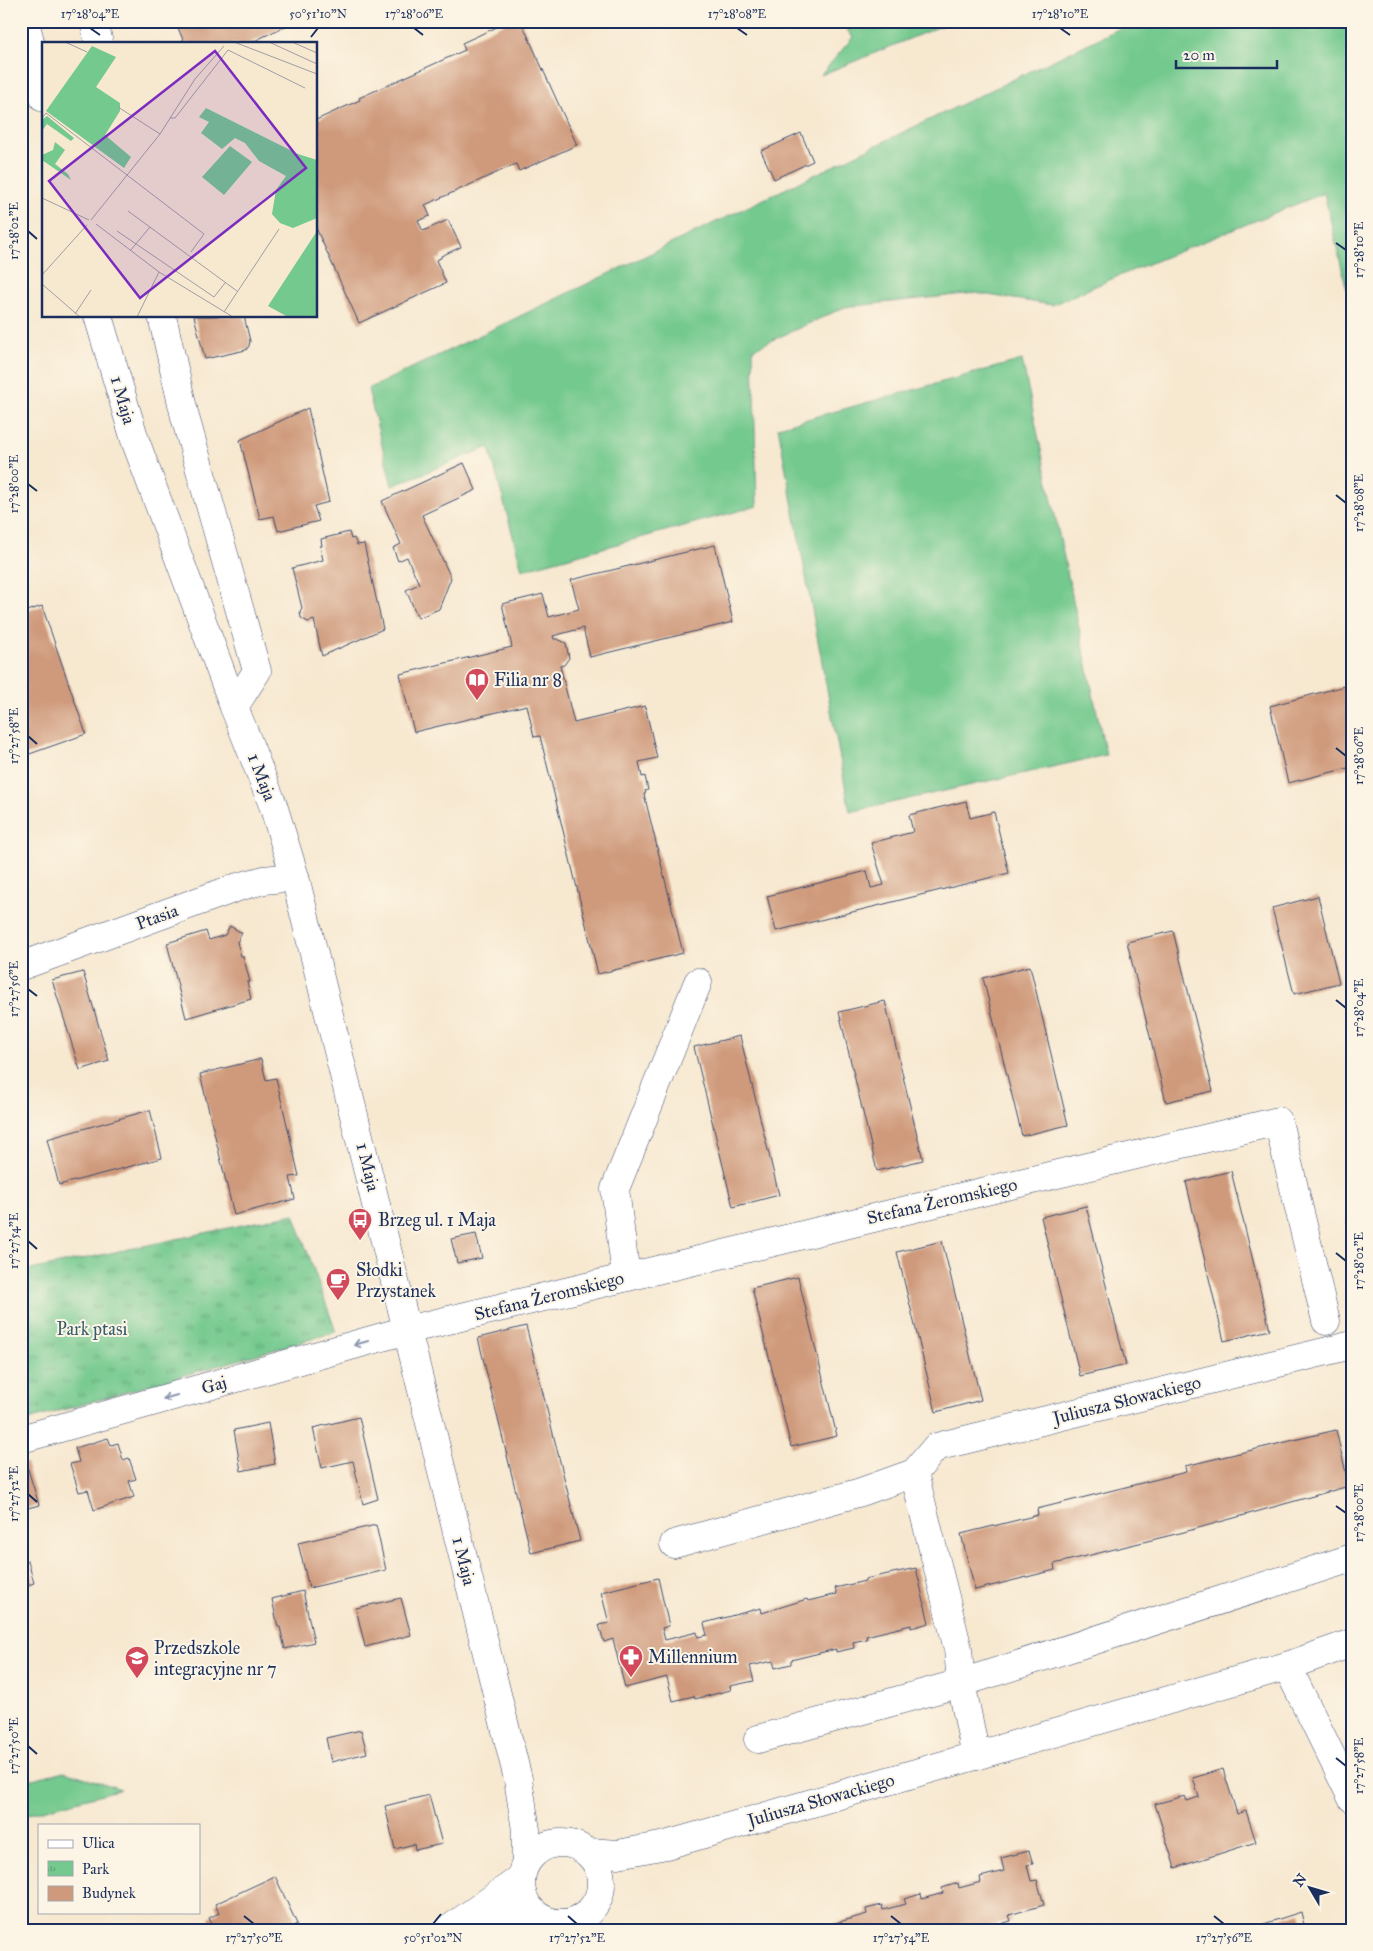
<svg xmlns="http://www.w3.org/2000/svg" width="1373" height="1951" font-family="'IM FELL Great Primer',serif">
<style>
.green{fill:#73c98e;stroke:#477c76}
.park{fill:url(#park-tufts);stroke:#477c76}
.building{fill:#cf9a7b}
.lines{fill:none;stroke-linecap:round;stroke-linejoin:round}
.minor-casing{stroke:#3c4b6f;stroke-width:29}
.minor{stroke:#fff;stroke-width:28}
.oneway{stroke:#8d97ae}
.ticks{fill:none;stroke:#1b2f5e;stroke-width:2}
.labels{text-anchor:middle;stroke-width:4;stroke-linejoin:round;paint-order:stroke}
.street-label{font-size:18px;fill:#1b2f5e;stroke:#fcf5e5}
.poi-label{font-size:18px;fill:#1b2f5e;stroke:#fcf5e5;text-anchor:start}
.park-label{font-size:18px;fill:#355d6c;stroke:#fcf5e5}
.inset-road{fill:none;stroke:#9f9ea2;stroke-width:1}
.view{fill:#7b2cbf;fill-opacity:0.15;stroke:#7b2cbf;stroke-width:2.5}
.inset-edge{fill:none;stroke:#1b2f5e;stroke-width:2.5}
.neatline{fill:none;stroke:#1b2f5e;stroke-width:2}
.ticks-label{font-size:12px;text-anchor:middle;fill:#1b2f5e}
</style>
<defs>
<pattern id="park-tufts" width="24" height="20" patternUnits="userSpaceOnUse" patternTransform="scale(1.25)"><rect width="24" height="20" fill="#73c98e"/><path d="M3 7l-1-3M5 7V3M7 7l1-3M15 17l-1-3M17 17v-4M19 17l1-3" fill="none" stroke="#5ea477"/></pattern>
</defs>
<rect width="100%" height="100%" fill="#fcf5e5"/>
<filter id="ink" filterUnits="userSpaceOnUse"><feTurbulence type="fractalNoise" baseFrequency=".02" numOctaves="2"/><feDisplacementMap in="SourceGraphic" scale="10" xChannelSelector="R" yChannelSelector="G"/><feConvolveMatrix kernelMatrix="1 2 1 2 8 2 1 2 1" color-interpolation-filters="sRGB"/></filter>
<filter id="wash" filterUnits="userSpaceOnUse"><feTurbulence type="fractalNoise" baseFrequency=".0096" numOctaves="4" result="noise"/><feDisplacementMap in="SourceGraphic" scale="20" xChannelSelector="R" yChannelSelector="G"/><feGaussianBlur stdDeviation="1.12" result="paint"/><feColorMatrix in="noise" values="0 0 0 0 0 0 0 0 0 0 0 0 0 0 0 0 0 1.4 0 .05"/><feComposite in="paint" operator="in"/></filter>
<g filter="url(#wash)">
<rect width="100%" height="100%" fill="#f7e8d0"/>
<g class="green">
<polygon points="839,21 953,21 821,75 853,37"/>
<polygon points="1135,21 1352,21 1352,311 1324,193 1121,275 1052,305 975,293 845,307 753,349 757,506 522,570 489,447 392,486 368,389"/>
<polygon points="1022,360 1106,755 850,812 778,427"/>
<polygon points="64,1771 121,1789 21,1816 21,1782"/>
</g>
<polygon class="park" points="294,1214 336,1332 21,1422 21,1272"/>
<g id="blocks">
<g class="building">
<polygon points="175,21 296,21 248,44 185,44"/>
<polygon points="510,21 521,21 577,145 519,171 516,164 425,205 430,216 418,221 423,231 448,220 461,247 441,256 441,258 436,260 446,283 359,323 316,228 316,120 360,100 359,98 465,50 462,43"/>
<polygon points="801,133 813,161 774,179 761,151"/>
<polygon points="194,316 244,316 250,341 249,346 246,350 205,359"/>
<polygon points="308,408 329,502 314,506 319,521 278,531 274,516 260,519 240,440"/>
<polygon points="464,463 476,490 422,515 451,578 439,609 418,618 406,590 419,584 407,557 398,561 393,548 401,544 382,501"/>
<polygon points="349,532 351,539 354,538 357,545 364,544 383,629 322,656 314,620 308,622 301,618 300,611 302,608 292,568 323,560 320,546 322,546 321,539"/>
<polygon points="715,545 733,622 590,657 583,628 553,636 554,639 557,639 566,643 569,658 564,665 560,666 574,723 645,706 657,758 639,762 642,777 645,776 648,790 645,791 646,793 644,794 683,953 598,974 540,736 534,737 527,705 414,732 400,674 512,647 502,604 543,594 549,617 579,609 571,580"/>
<polygon points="42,606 86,734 21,757 21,613"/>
<polygon points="1352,684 1352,767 1288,783 1270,706"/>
<polygon points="966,801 970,818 994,812 1009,873 776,931 767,896 867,871 871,888 884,885 871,843 913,832 909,815"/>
<polygon points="1318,896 1339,983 1294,994 1272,908"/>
<polygon points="230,926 242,933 237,942 241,956 243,956 250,982 247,982 251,999 186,1018 167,943 206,931 209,940 225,935"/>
<polygon points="1173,931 1213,1091 1166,1102 1127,942"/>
<polygon points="1030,966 1068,1125 1022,1136 983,978"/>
<polygon points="83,972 109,1061 80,1070 52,980"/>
<polygon points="885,1001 923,1160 877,1171 839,1012"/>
<polygon points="740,1036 779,1195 733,1207 694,1047"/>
<polygon points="261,1059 266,1080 276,1078 299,1176 290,1177 295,1199 234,1215 200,1074"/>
<polygon points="150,1110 162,1158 59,1185 47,1139"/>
<polygon points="1231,1171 1270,1330 1224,1341 1186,1182"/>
<polygon points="1086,1206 1126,1365 1080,1376 1041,1217"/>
<polygon points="1352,1219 1352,1236 1351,1236 1347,1220"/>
<polygon points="476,1234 482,1258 457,1263 451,1239"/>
<polygon points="942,1241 981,1400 936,1412 897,1252"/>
<polygon points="798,1277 837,1436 791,1447 752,1288"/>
<polygon points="526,1326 580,1541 531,1553 478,1338"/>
<polygon points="359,1417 378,1499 363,1504 353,1461 322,1468 313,1428"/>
<polygon points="268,1423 275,1464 241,1471 234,1430"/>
<polygon points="1336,1430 1349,1486 1184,1532 1054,1564 1055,1570 975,1590 961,1534 1038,1515 1037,1509 1186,1472 1185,1466"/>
<polygon points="108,1438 111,1445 118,1443 123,1460 129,1458 136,1479 129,1481 134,1497 94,1510 88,1490 79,1492 70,1464 79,1462 75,1448"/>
<polygon points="26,1463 39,1505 21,1510 21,1464"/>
<polygon points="376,1525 386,1570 309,1588 298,1543"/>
<polygon points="28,1561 34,1583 21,1587 21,1563"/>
<polygon points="916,1568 929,1623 911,1628 911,1625 866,1636 867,1639 853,1642 854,1648 836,1652 836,1649 791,1660 791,1664 775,1668 773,1661 750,1666 754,1681 730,1686 731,1690 695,1699 694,1696 673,1701 667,1677 625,1688 613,1639 604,1642 599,1625 609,1623 601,1592 658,1578 669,1626 662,1628 665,1640 697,1632 698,1637 707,1635 704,1623 761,1608 762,1613 807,1599 808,1601 837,1594 835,1588 865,1581 865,1579"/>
<polygon points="303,1591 314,1642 285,1649 280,1627 278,1627 272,1599"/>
<polygon points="401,1598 411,1635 365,1647 356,1608"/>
<polygon points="361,1730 367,1753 331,1762 326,1738"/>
<polygon points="1223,1769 1237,1814 1246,1811 1256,1842 1175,1868 1155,1804 1185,1796 1187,1801 1199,1797 1193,1778"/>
<polygon points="429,1795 442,1844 415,1850 414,1844 395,1849 385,1806"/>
<polygon points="1029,1851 1033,1864 1027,1865 1031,1881 1037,1880 1044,1905 1009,1915 1011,1921 979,1930 834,1930 832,1924 867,1914 866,1909 882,1905 883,1910 906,1904 904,1899 921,1894 922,1899 943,1893 942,1888 958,1883 959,1888 981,1882 980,1877 1004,1871 1001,1858"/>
<polygon points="275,1876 297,1924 285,1930 215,1930 209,1918 219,1913 215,1904"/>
<polygon points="1301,1912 1304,1925 1288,1930 1245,1930"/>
<polygon points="817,1923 819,1930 796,1930 796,1929"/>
</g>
</g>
</g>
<g filter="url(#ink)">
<use href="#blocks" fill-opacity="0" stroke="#3c4b6f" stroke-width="1"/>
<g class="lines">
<defs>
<g id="minor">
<polyline points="25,21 44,98"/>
<polyline points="94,21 99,44"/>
<polyline points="98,316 135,440 234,707 273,805 295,877 518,1779 526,1830 526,1862"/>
<polyline points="162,316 185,417 257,671 234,707"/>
<polyline points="21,966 238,887 264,880 295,877"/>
<polyline points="626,1277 615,1189 698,982"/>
<polyline points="21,1439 407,1330 1278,1121 1326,1321"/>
<polyline points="914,1473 958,1649 961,1683 976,1756"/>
<polyline points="674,1544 861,1492 914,1473 936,1447 1352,1345"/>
<polyline points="1287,1666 1352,1798"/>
<polyline points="758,1739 961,1683 1352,1558"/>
<circle cx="561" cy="1883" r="40"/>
<polyline points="588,1852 618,1854 666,1845 1287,1666 1352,1643"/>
<polyline points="467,1926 492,1918 533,1912"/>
<polyline points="448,1930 520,1879"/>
</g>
</defs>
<use href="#minor" class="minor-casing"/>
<use href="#minor" class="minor"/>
</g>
<defs><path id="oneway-shaft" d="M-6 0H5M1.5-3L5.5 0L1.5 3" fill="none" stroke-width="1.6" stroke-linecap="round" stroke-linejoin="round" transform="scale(1.25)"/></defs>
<g class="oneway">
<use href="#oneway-shaft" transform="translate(361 1343) rotate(164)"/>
<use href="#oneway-shaft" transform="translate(170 1397) rotate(164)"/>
</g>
</g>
<path class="ticks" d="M90,28L100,35M414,28L423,35M737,28L747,35M1060,28L1070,35M311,37L318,28M28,231L37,239M1336,243L1346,250M28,484L37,491M1336,495L1346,503M28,736L37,744M1336,748L1346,756M28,989L37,996M1336,1000L1346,1008M28,1241L37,1249M1336,1253L1346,1261M28,1494L37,1502M1336,1506L1346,1513M28,1746L37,1754M1336,1758L1346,1766M244,1916L254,1924M568,1916L577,1924M891,1916L901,1924M1214,1916L1224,1924M433,1924L441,1914"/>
<defs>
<symbol id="library-pin" viewBox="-11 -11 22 30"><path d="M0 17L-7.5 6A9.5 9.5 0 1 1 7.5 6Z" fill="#d1495b" stroke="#fcf5e5"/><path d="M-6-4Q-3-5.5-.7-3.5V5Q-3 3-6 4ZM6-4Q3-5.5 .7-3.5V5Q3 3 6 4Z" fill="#fff"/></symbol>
<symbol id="bus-pin" viewBox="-11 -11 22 30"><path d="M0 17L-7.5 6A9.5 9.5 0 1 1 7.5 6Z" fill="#d1495b" stroke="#fcf5e5"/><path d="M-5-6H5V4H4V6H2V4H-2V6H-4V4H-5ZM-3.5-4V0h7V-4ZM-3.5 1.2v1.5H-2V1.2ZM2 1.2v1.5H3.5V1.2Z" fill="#fff"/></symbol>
<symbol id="cafe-pin" viewBox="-11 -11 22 30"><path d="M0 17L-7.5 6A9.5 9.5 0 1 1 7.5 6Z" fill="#d1495b" stroke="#fcf5e5"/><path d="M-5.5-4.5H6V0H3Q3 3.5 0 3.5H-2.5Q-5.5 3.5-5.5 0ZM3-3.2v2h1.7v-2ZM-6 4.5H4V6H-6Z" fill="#fff"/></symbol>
<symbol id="pharmacy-pin" viewBox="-11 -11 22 30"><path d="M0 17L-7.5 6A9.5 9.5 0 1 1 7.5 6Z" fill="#d1495b" stroke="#fcf5e5"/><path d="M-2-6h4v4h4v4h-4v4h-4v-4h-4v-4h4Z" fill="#fff"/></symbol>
<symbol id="school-pin" viewBox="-11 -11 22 30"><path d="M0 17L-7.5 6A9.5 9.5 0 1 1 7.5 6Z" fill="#d1495b" stroke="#fcf5e5"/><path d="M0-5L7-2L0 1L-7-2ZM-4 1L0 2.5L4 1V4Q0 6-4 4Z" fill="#fff"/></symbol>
</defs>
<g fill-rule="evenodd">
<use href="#library-pin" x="463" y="666" width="28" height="38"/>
<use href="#bus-pin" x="346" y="1206" width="28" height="38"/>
<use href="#cafe-pin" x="324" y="1266" width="28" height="38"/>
<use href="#pharmacy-pin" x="617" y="1643" width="28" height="38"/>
<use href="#school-pin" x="123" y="1644" width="28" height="38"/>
</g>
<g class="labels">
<g class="street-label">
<text transform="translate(123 400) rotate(74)" y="6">1 Maja</text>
<text transform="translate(262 777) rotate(69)" y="6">1 Maja</text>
<text transform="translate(157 917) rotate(-20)" y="6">Ptasia</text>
<text transform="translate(368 1167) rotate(76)" y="6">1 Maja</text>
<text transform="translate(942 1201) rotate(-13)" y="6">Stefana Żeromskiego</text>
<text transform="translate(549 1296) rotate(-14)" y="6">Stefana Żeromskiego</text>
<text transform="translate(214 1385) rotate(-16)" y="6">Gaj</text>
<text transform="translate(1127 1400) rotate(-14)" y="6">Juliusza Słowackiego</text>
<text transform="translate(464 1561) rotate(76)" y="6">1 Maja</text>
<text transform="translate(821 1800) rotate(-16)" y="6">Juliusza Słowackiego</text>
</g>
<g class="poi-label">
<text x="494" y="686">Filia nr 8</text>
<text x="378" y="1226">Brzeg ul. 1 Maja</text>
<text x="356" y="1276">Słodki<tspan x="356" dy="21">Przystanek</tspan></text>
<text x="154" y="1654">Przedszkole<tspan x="154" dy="21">integracyjne nr 7</tspan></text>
<text x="648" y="1663">Millennium</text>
</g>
<g class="park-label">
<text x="92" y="1335">Park ptasi</text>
</g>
</g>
<g transform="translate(42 42)">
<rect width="275" height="275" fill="#f7e8d0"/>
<path d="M164,66L256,112L275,118V176L251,186L238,181L230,172L234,148L244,134L217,119L203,101L193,96L180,107L159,91L167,80L157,75ZM5,74L32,96L29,99L5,82L0,89V78ZM13,100L23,108L13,122L26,132L29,138L0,118V113L11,108ZM188,104L210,120L182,153L160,135ZM275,189V275H246L226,264Z" fill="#73c98e"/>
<path d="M50,4L74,15L54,45L78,61V69L63,93L89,115L82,126L4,69Z" fill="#73c98e"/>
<path class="inset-road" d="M23,0L45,10M192,0L275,32M227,0L275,22M250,0L275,11M76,65L118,92M0,76L4,71L162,192L149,210M128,76H133L186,8L263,46M0,156L47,178M86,169L195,249M49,178L118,92L153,37L182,4M54,182L117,230L191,275M75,189L172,255L183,241M88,209L108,185M0,233L45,183M0,242L38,275M182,270L237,187M33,272L49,248M95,275L117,230"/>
<path class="view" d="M173,9L264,126L98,256L7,139Z"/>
<rect width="275" height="275" class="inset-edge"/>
</g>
<rect width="1373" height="1951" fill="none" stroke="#fcf5e5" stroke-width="55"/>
<rect x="38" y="1824" width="162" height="90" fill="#fcf5e5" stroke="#a2a6af"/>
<rect x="48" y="1840" width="25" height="8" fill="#ffffff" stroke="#a2a6af"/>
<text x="82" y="1848" font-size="15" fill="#1b2f5e">Ulica</text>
<rect x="48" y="1861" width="25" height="15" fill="url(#park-tufts)" stroke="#a2a6af"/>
<text x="82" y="1874" font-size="15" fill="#1b2f5e">Park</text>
<rect x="48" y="1886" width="25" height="15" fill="#cf9a7b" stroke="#a2a6af"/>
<text x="82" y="1898" font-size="15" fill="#1b2f5e">Budynek</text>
<g transform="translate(1310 1888) rotate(308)" stroke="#fcf5e5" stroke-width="4" paint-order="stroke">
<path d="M0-4L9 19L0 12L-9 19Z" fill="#1b2f5e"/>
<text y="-8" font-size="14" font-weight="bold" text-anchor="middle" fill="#1b2f5e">N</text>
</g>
<path d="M1176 60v8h101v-8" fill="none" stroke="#1b2f5e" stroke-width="2.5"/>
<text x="1183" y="60" font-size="15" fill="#1b2f5e" stroke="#fcf5e5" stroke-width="4" paint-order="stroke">20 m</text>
<rect x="28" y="28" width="1318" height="1896" class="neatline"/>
<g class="ticks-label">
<text x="90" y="18">17°28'04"E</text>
<text x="318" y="18">50°51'10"N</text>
<text x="414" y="18">17°28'06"E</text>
<text x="737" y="18">17°28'08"E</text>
<text x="1060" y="18">17°28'10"E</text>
<text transform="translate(14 231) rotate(-90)" y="4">17°28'02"E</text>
<text transform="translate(1359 250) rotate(-90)" y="4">17°28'10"E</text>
<text transform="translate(14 484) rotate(-90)" y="4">17°28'00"E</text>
<text transform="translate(1359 503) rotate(-90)" y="4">17°28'08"E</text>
<text transform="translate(14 736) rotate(-90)" y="4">17°27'58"E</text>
<text transform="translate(1359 756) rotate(-90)" y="4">17°28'06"E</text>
<text transform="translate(14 989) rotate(-90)" y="4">17°27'56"E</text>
<text transform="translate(1359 1008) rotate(-90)" y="4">17°28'04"E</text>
<text transform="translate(14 1241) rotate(-90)" y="4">17°27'54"E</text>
<text transform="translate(1359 1261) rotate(-90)" y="4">17°28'02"E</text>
<text transform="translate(14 1494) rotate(-90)" y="4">17°27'52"E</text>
<text transform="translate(1359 1513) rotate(-90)" y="4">17°28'00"E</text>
<text transform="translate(14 1746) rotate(-90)" y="4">17°27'50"E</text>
<text transform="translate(1359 1766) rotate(-90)" y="4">17°27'58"E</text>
<text x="254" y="1942">17°27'50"E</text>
<text x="433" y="1942">50°51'02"N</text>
<text x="577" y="1942">17°27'52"E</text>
<text x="901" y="1942">17°27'54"E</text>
<text x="1224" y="1942">17°27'56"E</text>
</g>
</svg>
